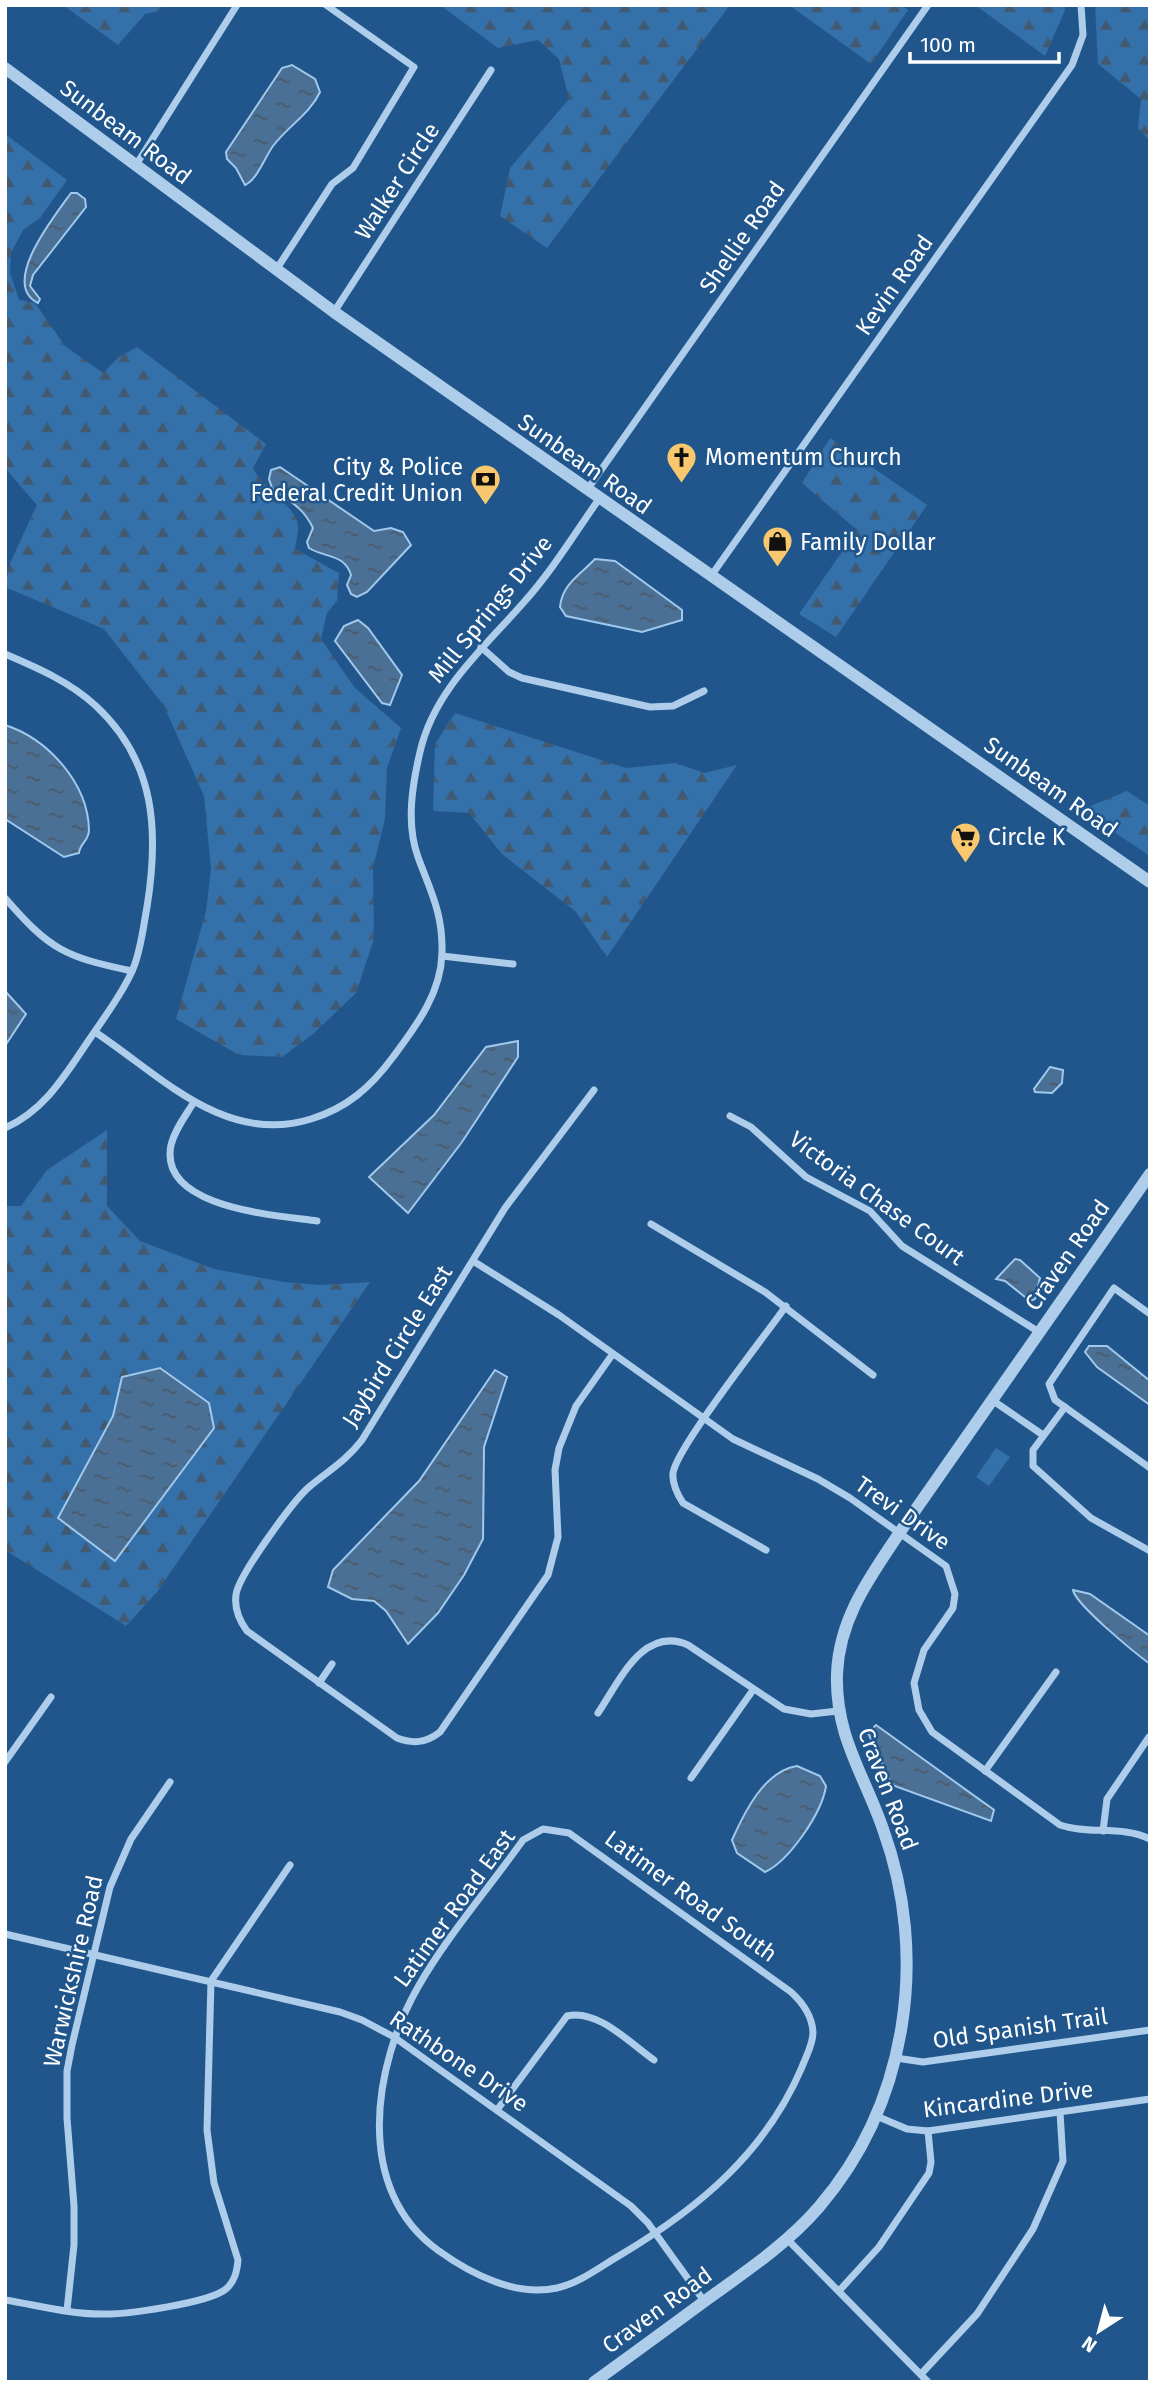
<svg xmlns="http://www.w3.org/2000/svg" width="1155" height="2387" font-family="'Fira Sans',sans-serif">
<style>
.green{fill:#3470a9}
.forest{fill:url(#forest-firs);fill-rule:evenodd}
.water{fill:url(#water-ripples);stroke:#a1c9ed;stroke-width:2}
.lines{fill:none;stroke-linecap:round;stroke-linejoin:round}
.minor{stroke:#adcdeb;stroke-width:7}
.tertiary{stroke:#adcdeb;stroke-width:12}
.labels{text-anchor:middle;stroke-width:5;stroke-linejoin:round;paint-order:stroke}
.street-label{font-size:23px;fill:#fff;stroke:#20568b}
.poi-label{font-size:23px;fill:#fff;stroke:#20568b;text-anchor:start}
</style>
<defs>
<pattern id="forest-firs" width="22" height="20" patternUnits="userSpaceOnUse" patternTransform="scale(1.75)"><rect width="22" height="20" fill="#3470a9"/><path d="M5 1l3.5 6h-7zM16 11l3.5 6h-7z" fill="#425a71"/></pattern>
<pattern id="water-ripples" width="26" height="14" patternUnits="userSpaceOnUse" patternTransform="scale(1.75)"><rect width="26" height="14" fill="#4a7096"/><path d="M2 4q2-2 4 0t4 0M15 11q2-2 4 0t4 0" fill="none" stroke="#4b5a6a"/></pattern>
</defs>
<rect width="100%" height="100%" fill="#20568b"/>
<polygon class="green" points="996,1448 1010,1457 989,1486 976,1477"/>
<g class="forest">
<polygon points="63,5 164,5 159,11 145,14 118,45"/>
<polygon points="440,5 730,5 547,248 500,216 510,168 569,99 559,59 538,40 498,48"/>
<polygon points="789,5 901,5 908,10 871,64"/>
<polygon points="975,5 1065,5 1065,10 1045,56"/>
<polygon points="1095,5 1150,5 1150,141 1138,128 1141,99 1098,64"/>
<path d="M5,134L67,180L40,218L23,230L11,253L10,273L19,300L35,303L65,346L103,373L119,357L137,347L266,444L253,468C264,490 290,502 297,521C300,528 296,541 295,549L339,573L337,601L327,613L321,639L355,688L401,728L387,768L385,819L373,868L374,939L356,993L313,1034L282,1057L239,1055L176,1019L206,911L211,869L204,796L164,706L104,629L5,587L10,563L37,505L5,468Z"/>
<polygon points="830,438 927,505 836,637 799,614 857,530 802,483"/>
<polygon points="455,713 626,768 676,763 704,773 737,765 607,957 576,912 502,854 469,813 433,811 435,744"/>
<polygon points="1127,791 1150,806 1150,856 1081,810"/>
<path d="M107,1130V1206L140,1241L214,1269L284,1282L321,1285L370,1282L157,1592L126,1626L5,1550V1206H21L47,1170ZM122,1377L155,1506L115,1561L58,1518L113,1416Z"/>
</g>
<g class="water">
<path d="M292,65L315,79L320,92C310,114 288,126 273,146C265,157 257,180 245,185L236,168L227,159L226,152L282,68Z"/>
<path d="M71,193H77L85,199L86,207L33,275L30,286L40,299L38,303C0,284 53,218 71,193Z"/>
<path d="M280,467L374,531L391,528L403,532L411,545L367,592L357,597L351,594L347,585L351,575C345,554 325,558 309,548L307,542L313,528C303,507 289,501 272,488L269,479L271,470Z"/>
<path d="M595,559L615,561L682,610V620L642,632L566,616L560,607C562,584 581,574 595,559Z"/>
<polygon points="358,620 368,628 402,675 390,705 382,703 335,641 344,626"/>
<path d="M5,725C48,739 88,783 89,830C89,841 80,843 79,853L64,857L5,819Z"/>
<polygon points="5,991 26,1014 5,1046"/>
<polygon points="518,1041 518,1057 462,1142 408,1213 369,1177 434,1115 486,1047"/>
<polygon points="1050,1067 1063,1070 1062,1083 1052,1093 1035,1092 1034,1089"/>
<polygon points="1015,1259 1020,1260 1040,1278 1035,1299 1030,1301 1005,1281 996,1279"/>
<polygon points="1089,1346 1107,1346 1150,1381 1150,1405 1097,1367 1085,1352"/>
<polygon points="160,1368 209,1403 214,1428 115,1561 58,1518 113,1416 122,1377"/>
<polygon points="495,1370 507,1377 484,1447 483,1539 464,1575 438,1613 408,1644 386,1611 374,1601 352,1599 328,1587 333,1570 419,1481"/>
<path d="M1073,1590L1090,1594L1150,1636V1664C1135,1653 1075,1604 1073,1590Z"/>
<polygon points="876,1725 994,1810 991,1821 892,1785 868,1733"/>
<path d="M797,1766L820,1776L826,1786C822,1813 789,1861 765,1872L737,1853L732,1840C744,1813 764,1771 797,1766Z"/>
</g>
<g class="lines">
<g class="minor">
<polyline points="136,165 237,5"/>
<polyline points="276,270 332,184 353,168 414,67 326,5"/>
<polyline points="334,312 491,70"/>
<polyline points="587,490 928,5"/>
<polyline points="711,576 1072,65 1083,35 1081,5"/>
<polyline points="481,647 509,672 522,678 650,707 673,706 704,691"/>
<path d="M5,654C38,668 70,682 96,706C156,762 159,832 147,907C143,928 141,950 133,969C123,993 105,1016 91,1037C67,1072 46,1110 5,1128"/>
<path d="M5,898C50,950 65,957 132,971"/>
<polyline points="442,956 513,964"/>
<path d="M95,1032C160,1075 225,1146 311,1119C347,1108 371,1087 393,1057C416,1026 441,994 442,953C443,913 431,893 418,857C406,824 412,786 420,752C434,690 484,648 524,602C552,571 575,533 599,499"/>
<path d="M594,1090L505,1208L362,1440C346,1461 328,1471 309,1487C293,1501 238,1576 236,1595C234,1609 239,1620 247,1631L397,1738C413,1744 426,1743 440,1732L548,1575L558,1537L555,1470L559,1448L576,1406L612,1355"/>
<path d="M194,1102C186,1115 175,1129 171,1145C158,1208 275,1215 317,1221"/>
<polyline points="730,1116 751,1127 806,1177 870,1211 902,1246 1039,1332"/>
<polyline points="651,1224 765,1292 873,1375"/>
<path d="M473,1261L559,1315L733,1439L818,1479L850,1498L946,1566L955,1594L953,1608L924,1650L914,1683L919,1710L932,1732L1060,1825C1089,1835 1121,1825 1150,1839"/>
<polyline points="1150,1314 1114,1288 1049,1384 1055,1400 1150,1468"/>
<polyline points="992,1400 1043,1435"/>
<polyline points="1065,1407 1033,1450 1033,1466 1091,1518 1150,1551"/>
<path d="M766,1550L683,1503C677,1494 672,1484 673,1473C677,1447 765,1336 786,1306"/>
<polyline points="319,1683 332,1664"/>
<path d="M598,1713C619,1682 643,1625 688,1645L784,1709L811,1714L838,1711"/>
<polyline points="5,1762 51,1697"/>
<polyline points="985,1771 1056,1672"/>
<polyline points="691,1778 753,1690"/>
<path d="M543,1829L569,1833L791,1992C803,2003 812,2015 813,2032C813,2045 806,2056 802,2067C766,2152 699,2208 622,2254C601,2266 580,2283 557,2288C516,2297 471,2274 439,2251C353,2190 373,2066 418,1987C447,1936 489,1888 523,1840Z"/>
<polyline points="1103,1831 1107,1799 1149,1737"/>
<polyline points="5,1934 340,2012 362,2020 394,2037 631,2206 648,2223 704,2301"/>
<polyline points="896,2058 923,2062 1150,2030"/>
<path d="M497,2110L567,2016C597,2008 631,2044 654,2060"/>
<polyline points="874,2115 907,2129 928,2131 1150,2099"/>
<polyline points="787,2239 928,2382"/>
<polyline points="839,2291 879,2247 929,2173 931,2162 928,2131"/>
<path d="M5,2300C36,2305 69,2314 101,2314C125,2315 209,2303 226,2289C235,2281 237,2271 238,2260L214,2183L207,2130L211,1981L290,1865"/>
<polyline points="67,2310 74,2245 74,2206 67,2118 67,2071 72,2045 110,1887 131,1839 170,1782"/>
<polyline points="921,2374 977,2314 1033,2229 1063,2161 1060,2112"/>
</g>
<g class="tertiary">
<polyline points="5,68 334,312 1150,882"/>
<path d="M594,2382C633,2354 671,2326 709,2298C748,2270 788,2243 819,2207C908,2103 929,1956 883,1829C864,1774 835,1736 837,1674C839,1618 870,1577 900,1532L1150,1174"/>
</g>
</g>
<defs>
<symbol id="church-pin" viewBox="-11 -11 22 30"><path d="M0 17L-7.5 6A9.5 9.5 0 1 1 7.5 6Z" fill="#f9c86e" stroke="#20568b"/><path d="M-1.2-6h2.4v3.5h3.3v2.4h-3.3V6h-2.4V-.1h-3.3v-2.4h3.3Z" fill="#111"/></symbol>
<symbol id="bank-pin" viewBox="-11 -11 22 30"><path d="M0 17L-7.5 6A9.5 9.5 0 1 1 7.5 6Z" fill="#f9c86e" stroke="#20568b"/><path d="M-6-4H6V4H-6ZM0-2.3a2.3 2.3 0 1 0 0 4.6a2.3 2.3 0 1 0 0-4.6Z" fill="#111"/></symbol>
<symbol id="shop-pin" viewBox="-11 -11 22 30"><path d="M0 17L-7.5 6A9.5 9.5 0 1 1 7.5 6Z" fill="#f9c86e" stroke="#20568b"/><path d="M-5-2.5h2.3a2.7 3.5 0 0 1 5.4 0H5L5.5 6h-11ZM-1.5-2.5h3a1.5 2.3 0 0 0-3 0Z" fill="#111"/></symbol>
<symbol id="supermarket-pin" viewBox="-11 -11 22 30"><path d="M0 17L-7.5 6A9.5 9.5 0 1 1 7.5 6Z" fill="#f9c86e" stroke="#20568b"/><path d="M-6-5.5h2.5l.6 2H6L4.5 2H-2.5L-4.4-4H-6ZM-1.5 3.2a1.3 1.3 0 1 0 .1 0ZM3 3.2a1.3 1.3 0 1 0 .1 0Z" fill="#111"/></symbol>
</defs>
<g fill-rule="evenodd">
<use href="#church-pin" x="664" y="440" width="35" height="47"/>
<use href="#bank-pin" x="468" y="462" width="35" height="47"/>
<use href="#shop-pin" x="760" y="524" width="35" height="47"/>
<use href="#supermarket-pin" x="948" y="820" width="35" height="47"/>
</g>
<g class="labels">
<g class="street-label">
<text transform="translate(126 132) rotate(37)" y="8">Sunbeam Road</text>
<text transform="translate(397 181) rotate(-57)" y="8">Walker Circle</text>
<text transform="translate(742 237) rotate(-55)" y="8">Shellie Road</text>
<text transform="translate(894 285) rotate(-55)" y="8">Kevin Road</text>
<text transform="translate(585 464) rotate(35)" y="8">Sunbeam Road</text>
<text transform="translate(490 609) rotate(-51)" y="8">Mill Springs Drive</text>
<text transform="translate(1051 787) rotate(35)" y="8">Sunbeam Road</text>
<text transform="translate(877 1198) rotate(36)" y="8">Victoria Chase Court</text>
<text transform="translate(1067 1255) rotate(-55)" y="8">Craven Road</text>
<text transform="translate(397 1346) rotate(-58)" y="8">Jaybird Circle East</text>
<text transform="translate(903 1513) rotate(35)" y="8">Trevi Drive</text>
<text transform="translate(888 1789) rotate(69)" y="8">Craven Road</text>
<text transform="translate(691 1896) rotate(36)" y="8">Latimer Road South</text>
<text transform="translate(454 1908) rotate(-54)" y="8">Latimer Road East</text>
<text transform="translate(73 1971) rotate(-77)" y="8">Warwickshire Road</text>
<text transform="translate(1020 2028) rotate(-8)" y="8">Old Spanish Trail</text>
<text transform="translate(459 2061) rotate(34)" y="8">Rathbone Drive</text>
<text transform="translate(1008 2099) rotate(-7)" y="8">Kincardine Drive</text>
<text transform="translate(657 2310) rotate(-36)" y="8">Craven Road</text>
</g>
<g class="poi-label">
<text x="705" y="465">Momentum Church</text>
<text x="463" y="475" text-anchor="end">City &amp; Police<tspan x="463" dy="26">Federal Credit Union</tspan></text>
<text x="800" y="550">Family Dollar</text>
<text x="988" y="845">Circle K</text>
</g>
</g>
<rect width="1155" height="2387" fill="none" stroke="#ffffff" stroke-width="14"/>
<g transform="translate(1099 2331) rotate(216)" stroke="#20568b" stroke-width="5" paint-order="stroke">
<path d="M0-5L12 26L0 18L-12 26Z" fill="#ffffff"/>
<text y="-10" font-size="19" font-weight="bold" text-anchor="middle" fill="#ffffff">N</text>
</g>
<path d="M910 52v10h149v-10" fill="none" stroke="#ffffff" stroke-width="3.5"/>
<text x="920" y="52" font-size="21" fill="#ffffff" stroke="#20568b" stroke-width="5" paint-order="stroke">100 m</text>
</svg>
